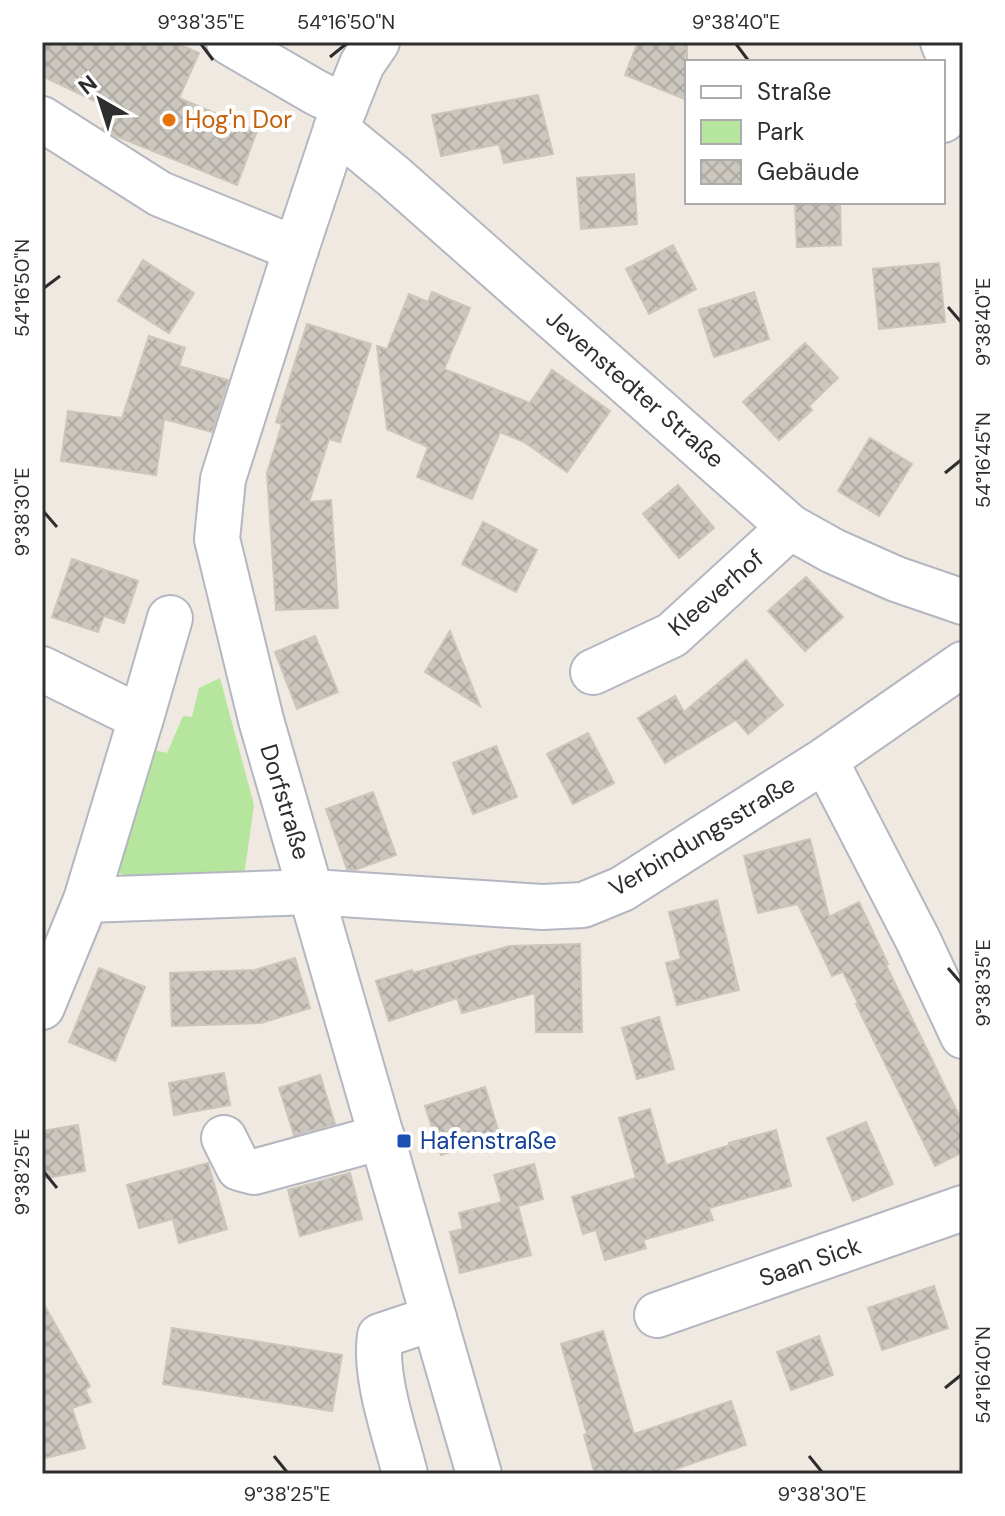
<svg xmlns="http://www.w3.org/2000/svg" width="1005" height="1516" font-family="'DM Sans',sans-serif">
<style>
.park{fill:#b6e59e}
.building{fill:url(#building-cross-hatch);stroke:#cbc5ba;stroke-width:2}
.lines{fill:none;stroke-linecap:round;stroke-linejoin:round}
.minor-casing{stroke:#b4b7c1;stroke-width:48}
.minor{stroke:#fff;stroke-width:44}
.ticks{fill:none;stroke:#2e2e2e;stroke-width:3}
.food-dot{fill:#e8710a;stroke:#fff;stroke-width:3}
.transit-dot{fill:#1a4fb4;stroke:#fff;stroke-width:3}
.labels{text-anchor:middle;stroke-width:8;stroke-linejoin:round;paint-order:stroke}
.food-label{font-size:24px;fill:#c56008;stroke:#fff;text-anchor:start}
.street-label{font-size:24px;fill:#2e2e2e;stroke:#fff}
.transit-label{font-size:24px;fill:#164399;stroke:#fff;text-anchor:start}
.neatline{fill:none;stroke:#2e2e2e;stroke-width:3}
.ticks-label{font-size:20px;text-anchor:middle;fill:#2e2e2e}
</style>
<defs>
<pattern id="building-cross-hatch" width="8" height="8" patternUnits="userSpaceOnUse" patternTransform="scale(2)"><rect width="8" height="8" fill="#cbc7bf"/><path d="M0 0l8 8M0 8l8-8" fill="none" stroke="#afaba4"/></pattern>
</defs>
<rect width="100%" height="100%" fill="#efe9e1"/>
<polygon class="park" points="220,678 254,805 244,876 128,878 113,869 154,750 167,753 183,716 192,717 199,688"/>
<g class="building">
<polygon points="42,42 174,42 199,53 179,98 257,131 237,185 116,136 103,128 112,109 42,76"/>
<polygon points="638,42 687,42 687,100 625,75"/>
<polygon points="538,95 553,154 504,163 499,144 441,156 432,115"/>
<polygon points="634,174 637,224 581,229 577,178"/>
<polygon points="795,202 840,202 841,245 797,247"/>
<polygon points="673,245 696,289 649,314 626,269"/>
<polygon points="143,260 194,293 169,333 118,301"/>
<polygon points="939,263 945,322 879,329 873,269"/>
<polygon points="432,292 470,308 444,369 530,403 552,370 610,411 567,472 524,442 500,432 472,499 417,477 428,447 387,429 377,346 387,349 409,294 428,302"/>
<polygon points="754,292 769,339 714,357 699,310"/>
<polygon points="307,324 371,344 340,442 329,439 309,502 331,500 338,608 276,610 267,473 282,424 276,422"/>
<polygon points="149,336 185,348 179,366 228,380 212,432 164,419 156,475 61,461 68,411 122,418"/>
<polygon points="805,343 838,378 809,406 812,410 779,440 743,402"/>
<polygon points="870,438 912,464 879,516 838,491"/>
<polygon points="678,485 714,528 679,558 643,514"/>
<polygon points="483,522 537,550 516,592 462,564"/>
<polygon points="72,559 138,581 124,623 104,616 98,632 52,617"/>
<polygon points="806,577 843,617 805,651 768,611"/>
<polygon points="450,631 480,706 425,672"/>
<polygon points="315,636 338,692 297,709 275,652"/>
<polygon points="746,660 783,705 748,734 736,720 665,763 638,718 675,696 684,712"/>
<polygon points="588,733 614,783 573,804 547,754"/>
<polygon points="496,746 517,797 473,814 453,763"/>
<polygon points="373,792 396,855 355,870 347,869 326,809"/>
<polygon points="810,839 829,917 859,902 888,964 886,965 963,1124 963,1152 935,1166 856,1004 858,1003 842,970 843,972 832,976 798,904 758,913 744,856"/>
<polygon points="717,900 739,990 677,1005 666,963 681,959 669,912"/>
<polygon points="580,944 582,1032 536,1032 535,993 462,1013 457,998 389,1021 376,981 412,970 413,973 510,946"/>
<polygon points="295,958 310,1008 261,1023 172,1026 170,973 255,970"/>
<polygon points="99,968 145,987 115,1061 69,1042"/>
<polygon points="659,1017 674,1069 637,1079 622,1028"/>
<polygon points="224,1073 230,1105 174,1115 169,1083"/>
<polygon points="320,1075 335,1124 294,1135 279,1088"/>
<polygon points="485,1087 500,1136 441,1155 425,1106"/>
<polygon points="650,1109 666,1165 730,1145 729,1143 776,1130 791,1186 709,1208 713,1220 643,1240 646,1248 605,1260 596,1230 583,1234 572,1197 636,1178 619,1118"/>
<polygon points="866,1122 893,1184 853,1201 827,1138"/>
<polygon points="78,1125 85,1171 42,1179 42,1131"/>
<polygon points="208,1163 227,1229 179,1243 173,1219 139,1228 127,1185"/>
<polygon points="534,1164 543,1199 518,1206 531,1255 460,1273 450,1232 463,1229 459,1213 502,1202 494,1175"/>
<polygon points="350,1173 362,1219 300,1236 288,1190"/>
<polygon points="934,1286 948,1328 882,1350 868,1308"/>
<polygon points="42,1301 90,1386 85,1390 91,1402 72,1408 85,1448 42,1459"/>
<polygon points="172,1328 342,1355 332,1411 163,1384"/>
<polygon points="603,1331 634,1434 731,1401 746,1445 661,1474 595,1474 584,1435 587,1434 561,1344"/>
<polygon points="819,1336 833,1375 791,1390 777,1352"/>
</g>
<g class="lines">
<defs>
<g id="minor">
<polyline points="229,42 315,92 345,107"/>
<polyline points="377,42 362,64 336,129 296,249 223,479 217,539 261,720 479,1474"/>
<polyline points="42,119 160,194 296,249"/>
<path d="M943,120C971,94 955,72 943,42"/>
<polyline points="336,129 393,176 790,527 833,551 896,579 963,602"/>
<polyline points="42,669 141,718 86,900 42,1007"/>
<polyline points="593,672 672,635 790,527"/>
<polyline points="141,718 170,618"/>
<polyline points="825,760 918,940 963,1036"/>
<polyline points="86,900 312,892 542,907 583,905 622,889 825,760 963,664"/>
<polyline points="224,1138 239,1168 254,1172 382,1137"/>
<polyline points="657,1315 963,1208"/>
<path d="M405,1474C395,1434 374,1377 380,1336L434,1318"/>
</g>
</defs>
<use href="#minor" class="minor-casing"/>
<use href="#minor" class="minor"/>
</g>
<path class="ticks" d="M201,44L213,60M736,44L748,60M330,57L346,44M44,288L60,276M948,307L961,322M945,473L961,460M44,512L57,527M948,968L961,983M44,1172L57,1188M945,1388L961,1375M274,1456L287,1472M809,1456L822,1472"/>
<circle class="food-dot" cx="169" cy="120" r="8"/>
<rect class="transit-dot" x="396" y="1133" width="16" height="16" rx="4"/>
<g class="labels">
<g class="food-label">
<text x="185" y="128">Hog'n Dor</text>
</g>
<g class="street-label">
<text transform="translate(635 389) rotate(41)" y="8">Jevenstedter Straße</text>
<text transform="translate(716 593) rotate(-41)" y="8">Kleeverhof</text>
<text transform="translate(285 802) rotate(73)" y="8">Dorfstraße</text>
<text transform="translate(702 836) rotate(-31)" y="8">Verbindungsstraße</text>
<text transform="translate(810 1262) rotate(-19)" y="8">Saan Sick</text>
</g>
<g class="transit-label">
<text x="420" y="1149">Hafenstraße</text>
</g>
</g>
<rect width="1005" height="1516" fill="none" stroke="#ffffff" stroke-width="88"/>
<rect x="685" y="60" width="260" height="144" fill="#ffffff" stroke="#ababab" stroke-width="2"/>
<rect x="701" y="86" width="40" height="12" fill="#ffffff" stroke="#ababab" stroke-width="2"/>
<text x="757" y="100" font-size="24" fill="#2e2e2e">Straße</text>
<rect x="701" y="120" width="40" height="24" fill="#b6e59e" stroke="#ababab" stroke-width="2"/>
<text x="757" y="140" font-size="24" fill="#2e2e2e">Park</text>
<rect x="701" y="160" width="40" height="24" fill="url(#building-cross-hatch)" stroke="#ababab" stroke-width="2"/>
<text x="757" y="180" font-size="24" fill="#2e2e2e">Gebäude</text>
<g transform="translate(100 100) rotate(321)" stroke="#ffffff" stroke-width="6" paint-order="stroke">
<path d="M0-6L14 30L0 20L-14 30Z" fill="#2e2e2e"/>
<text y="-12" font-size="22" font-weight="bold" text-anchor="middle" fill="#2e2e2e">N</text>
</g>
<rect x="44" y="44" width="917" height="1428" class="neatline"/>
<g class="ticks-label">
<text x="201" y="29">9°38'35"E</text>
<text x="346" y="29">54°16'50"N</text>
<text x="736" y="29">9°38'40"E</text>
<text transform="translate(22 288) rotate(-90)" y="7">54°16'50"N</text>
<text transform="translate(983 322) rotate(-90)" y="7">9°38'40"E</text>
<text transform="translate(983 460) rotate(-90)" y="7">54°16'45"N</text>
<text transform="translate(22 512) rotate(-90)" y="7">9°38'30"E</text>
<text transform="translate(983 983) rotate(-90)" y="7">9°38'35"E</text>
<text transform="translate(22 1172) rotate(-90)" y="7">9°38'25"E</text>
<text transform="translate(983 1375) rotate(-90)" y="7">54°16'40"N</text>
<text x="287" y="1501">9°38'25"E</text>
<text x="822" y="1501">9°38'30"E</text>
</g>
</svg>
